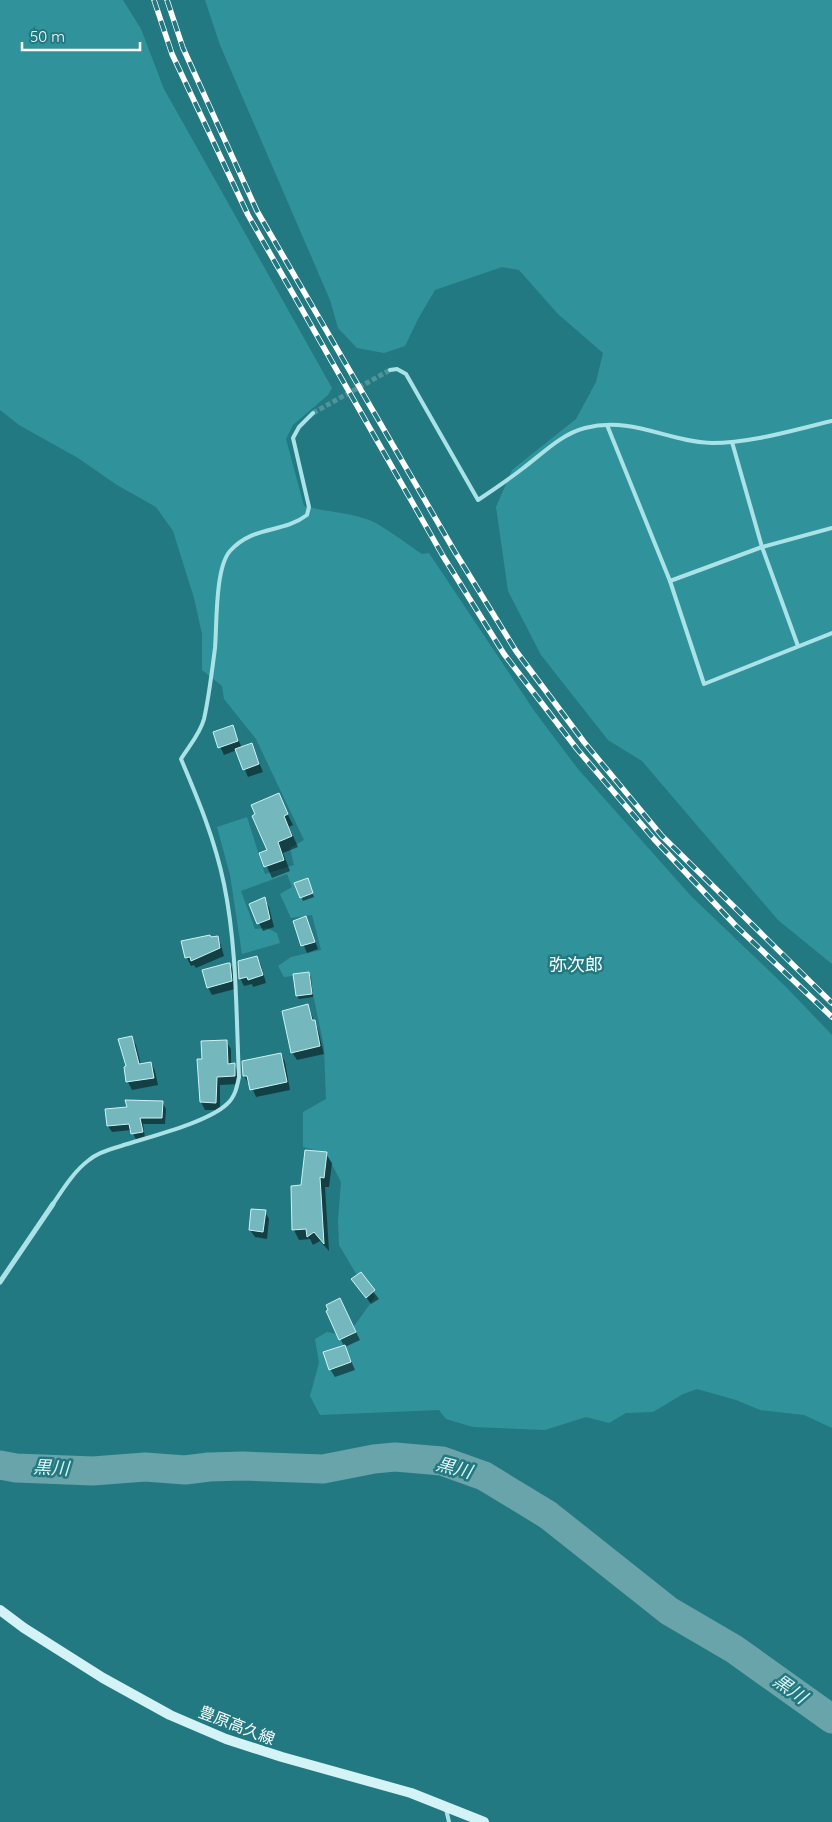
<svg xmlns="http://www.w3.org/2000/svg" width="832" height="1822" font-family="Quicksand,'Noto Sans JP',sans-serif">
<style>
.green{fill:#30939b}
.shadow{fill:#0007}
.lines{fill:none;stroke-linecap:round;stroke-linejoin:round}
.river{stroke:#68a4a9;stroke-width:29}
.building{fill:#74b8bd;stroke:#cdf3f6}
.minor-tunnel{stroke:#4f949a;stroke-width:5;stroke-dasharray:5 2.5;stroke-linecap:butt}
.service{stroke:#aae3e7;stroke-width:4}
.minor{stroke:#aae3e7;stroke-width:5}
.secondary{stroke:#d4f3f6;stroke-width:10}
.rail-casing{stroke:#fff;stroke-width:5.5}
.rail{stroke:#237981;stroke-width:4;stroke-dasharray:11;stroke-linecap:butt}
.labels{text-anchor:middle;stroke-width:5;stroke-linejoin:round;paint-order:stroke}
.street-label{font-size:16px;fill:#fff;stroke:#237981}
.neighbourhood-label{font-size:18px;fill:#fff;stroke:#237981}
.water-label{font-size:18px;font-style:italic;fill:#def6f8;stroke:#237981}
</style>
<rect width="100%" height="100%" fill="#237981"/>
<g class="green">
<path d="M0,0H123L141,29L164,89L332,388L328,395L293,425L286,439L304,506C326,512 348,512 369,520C384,526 408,545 422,554L429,553L535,712L578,769L691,896L786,987L832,1035V1428L804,1415L760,1410L736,1400L697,1389L683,1394L653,1412L626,1413L609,1423L586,1417L545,1430L473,1427L446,1419L439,1410L320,1415L310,1396L319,1363L315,1339L327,1332L347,1336L375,1297L355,1272L339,1245L338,1221L341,1182L326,1153L303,1147V1112L326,1099L324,1047L309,974L284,977L278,966L291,957L321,950L312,915L291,918L280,894L292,887L287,874L241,891L255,929L267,928L277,933L280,943L242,954L230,875L217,827L247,817L265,874L294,865L290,848L304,840L256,739L224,699L222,686L202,670V634L194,598L173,531L156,507L117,485L78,458L19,425L0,410Z"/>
<polygon points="205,0 832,0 832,964 778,920 642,761 608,740 541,655 508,591 496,507 512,470 576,419 596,382 603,353 558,314 519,270 502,267 435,290 418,319 405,346 384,353 357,348 338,328 330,300 220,45"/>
</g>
<g class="shadow">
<polygon points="232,726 242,748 252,745 263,772 248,777 237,750 224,755 214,733"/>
<polygon points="278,795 293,825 289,827 298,847 283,853 290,871 272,878 261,853 269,851"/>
<polygon points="309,883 314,897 303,901 296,884"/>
<polygon points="264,899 269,907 274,927 263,931 250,905"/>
<polygon points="306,918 318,949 307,953 294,922"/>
<polygon points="217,937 221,945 224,956 196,968 194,965 191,966 187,958 183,942"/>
<polygon points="257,957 261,965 266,983 253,987 252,984 244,986 240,978"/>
<polygon points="230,964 234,972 235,989 212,995 208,987"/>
<polygon points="309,974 311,977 313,997 299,999 297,996"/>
<polygon points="307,1005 318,1029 324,1054 297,1060 292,1052"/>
<polygon points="131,1037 136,1045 141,1065 151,1063 155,1071 158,1085 132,1090 128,1082 125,1068 127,1067"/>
<polygon points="226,1041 231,1049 231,1064 234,1064 238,1072 239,1084 220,1085 220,1110 205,1110 201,1102 203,1060"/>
<polygon points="281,1054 285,1062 290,1090 256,1097 250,1083 248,1083 244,1076"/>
<polygon points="162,1102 166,1109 165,1124 143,1124 145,1138 136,1140 132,1130 112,1132 108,1126"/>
<polygon points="326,1154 332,1163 329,1187 325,1187 329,1251 320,1241 313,1245 310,1239 299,1240 294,1230 292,1187 302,1187"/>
<polygon points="265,1212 269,1219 267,1239 255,1237 250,1230"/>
<polygon points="360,1274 379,1299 371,1304 353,1279"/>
<polygon points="344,1308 360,1340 345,1347 355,1370 335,1377 330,1369 344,1346 327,1312"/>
</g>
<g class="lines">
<polyline class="river" points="0,1465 16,1468 93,1471 145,1467 185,1470 209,1467 243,1466 323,1469 374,1459 395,1457 442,1461 484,1476 548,1515 669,1611 734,1649 832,1719"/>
</g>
<g class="building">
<polygon points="233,725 238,741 218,748 213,732"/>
<polygon points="252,743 259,764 243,770 235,749"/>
<polygon points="279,793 288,814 284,816 292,836 278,842 284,860 264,867 259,853 267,850 252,816 255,814 251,805"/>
<polygon points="308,878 313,893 300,898 294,883"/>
<polygon points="265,897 270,919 257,924 249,904"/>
<polygon points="306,916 315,942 301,946 293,921"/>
<polygon points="210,935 211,937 218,936 220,948 191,961 190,957 185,958 181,941"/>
<polygon points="257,956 263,975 248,980 247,977 239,979 238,961"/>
<polygon points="228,963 230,963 232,981 207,988 202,970"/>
<polygon points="309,972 312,994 296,996 293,974"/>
<polygon points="308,1004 312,1020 315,1020 320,1046 291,1053 282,1011"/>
<polygon points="132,1036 139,1064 151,1062 154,1078 126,1082 124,1067 126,1066 118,1039"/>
<polygon points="227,1040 228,1064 235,1063 235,1076 217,1077 216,1103 200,1102 197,1059 202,1059 201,1041"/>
<polygon points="281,1053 287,1082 250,1090 247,1076 243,1076 242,1061"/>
<polygon points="125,1100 163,1101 162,1118 140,1118 143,1132 131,1134 129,1124 107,1126 105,1109 127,1107"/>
<polygon points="305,1150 327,1152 324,1178 320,1177 324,1244 314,1232 307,1237 306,1229 292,1230 291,1186 301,1185"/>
<polygon points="251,1209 266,1210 263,1232 249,1230"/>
<polygon points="361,1272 375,1290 366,1298 351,1279"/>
<polygon points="340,1298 356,1332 339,1340 326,1311 328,1310 326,1305"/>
<polygon points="345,1345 351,1362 329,1370 323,1352"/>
</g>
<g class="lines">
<polyline class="minor-tunnel" points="313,413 390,370"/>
<g class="service">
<path d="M390,370L397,369L406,374L478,500C493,490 508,480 522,469C541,455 561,434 585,428C633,416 668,442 712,443C752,443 793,430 832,421"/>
<polyline points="607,425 670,581 704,684 832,633"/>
<polyline points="732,442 762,547 798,646"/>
<polyline points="670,581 762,547 832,528"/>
<path d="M53,1204C63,1189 74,1171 89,1160C97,1153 110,1149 121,1146C148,1137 207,1123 227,1104C235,1097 237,1087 239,1077C236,1013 237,947 224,884C215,840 198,799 181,759C189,746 200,734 204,719C209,697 212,671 215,648C217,624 215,568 230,551C253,525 282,534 307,515L309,507L293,438L299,427L313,413"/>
<polyline points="446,1809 449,1822"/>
</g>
<polyline class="minor" points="0,1282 53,1204"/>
<polyline class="secondary" points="0,1610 24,1628 103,1678 170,1715 226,1739 282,1757 411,1793 484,1822"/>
<defs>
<g id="rail">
<polyline points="154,0 172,54 248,215 443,556 504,654 577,749 654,839 736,926 832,1017"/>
<polyline points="167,0 183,48 257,211 455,552 516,651 584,742 662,836 832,1003"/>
</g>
</defs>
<use href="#rail" class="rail-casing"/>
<use href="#rail" class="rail"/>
</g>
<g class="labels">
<g class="street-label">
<text transform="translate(237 1725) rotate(21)" y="6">豊原高久線</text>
</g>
<g class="neighbourhood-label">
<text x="576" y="971">弥次郎</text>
</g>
<g class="water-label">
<text transform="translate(51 1468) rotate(3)" y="6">黒川</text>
<text transform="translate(454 1468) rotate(15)" y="6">黒川</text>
<text transform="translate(790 1689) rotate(35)" y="6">黒川</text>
</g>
</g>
<path d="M22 42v8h118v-8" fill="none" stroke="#ffffff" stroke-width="2.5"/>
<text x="30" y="42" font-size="15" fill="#ffffff" stroke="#237981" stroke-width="4" paint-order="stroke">50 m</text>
</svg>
